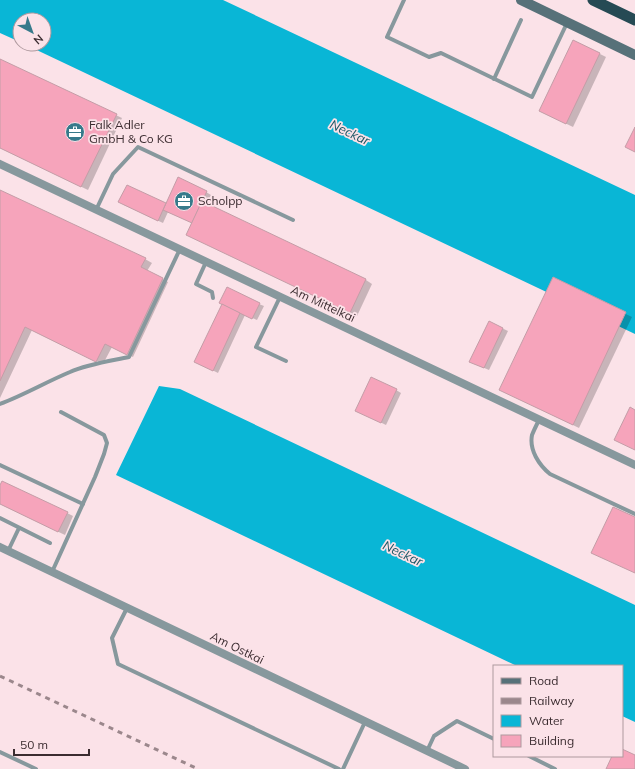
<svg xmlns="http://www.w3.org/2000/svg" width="635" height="769" font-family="Mulish,sans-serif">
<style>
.water{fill:#09b6d6}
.shadow{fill:#0003}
.building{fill:#f6a4bb;stroke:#c49da7}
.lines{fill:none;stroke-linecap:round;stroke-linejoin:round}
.service{stroke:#87989d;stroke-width:4}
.minor{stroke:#87989d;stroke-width:8}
.secondary{stroke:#577179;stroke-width:10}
.trunk{stroke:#264a54;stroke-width:11}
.rail{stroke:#9b878c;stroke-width:3;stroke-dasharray:5 5;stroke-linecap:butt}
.labels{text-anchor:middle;stroke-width:3.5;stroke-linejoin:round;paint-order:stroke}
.poi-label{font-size:12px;fill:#3b2c30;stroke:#fbe2e8;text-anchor:start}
.street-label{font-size:12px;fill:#3b2c30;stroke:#fbe2e8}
.water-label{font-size:13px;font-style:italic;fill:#1d5765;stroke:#fbe2e8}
</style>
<rect width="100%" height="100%" fill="#fbe2e8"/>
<g class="water">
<polygon points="0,0 223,0 635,195 635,334 24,44 44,44 44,20 20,20 20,42 0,33"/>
<polygon points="159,386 180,389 635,605 635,722 622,716 622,666 517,666 116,475"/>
</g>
<g class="shadow">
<polygon points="574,41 606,57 573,127 540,111"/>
<polygon points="0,60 122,118 88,190 0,148"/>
<polygon points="127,186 166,205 206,192 211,195 206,205 366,280 372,284 357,316 194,238 193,223 168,212 163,223 124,205"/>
<polygon points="0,191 145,259 152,263 147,271 168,282 133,357 112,347 103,364 32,330 0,398"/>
<polygon points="553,279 632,317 579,428 507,393"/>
<polygon points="223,304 259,304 264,306 257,320 245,315 218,373 200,364"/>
<polygon points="489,322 508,331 489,370 475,364"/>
<polygon points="396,390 401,393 386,425 361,413"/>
<polygon points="0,487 67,513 73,516 65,535 0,504"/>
</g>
<g class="building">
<polygon points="573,40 600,53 566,124 539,111"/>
<polygon points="0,59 117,114 81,187 0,148"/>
<polygon points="635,127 635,152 625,147"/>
<polygon points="178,177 207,191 192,223 163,210"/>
<polygon points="127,185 166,203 158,221 118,202"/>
<polygon points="0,190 146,258 141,267 163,278 127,355 105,344 96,362 25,327 0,381"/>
<polygon points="202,201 366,279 350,313 186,235"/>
<polygon points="553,277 626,312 573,425 499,390"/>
<polygon points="227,287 260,303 252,319 219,303"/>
<polygon points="222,304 240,313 213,371 194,362"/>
<polygon points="489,321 503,328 484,368 469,362"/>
<polygon points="371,377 397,389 381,423 355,411"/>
<polygon points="630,407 635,410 635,450 614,440"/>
<polygon points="2,481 68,512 58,532 0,504 0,485"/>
<polygon points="613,507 635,517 635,573 591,553"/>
<polygon points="622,749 635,755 635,769 606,769 612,756 622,756"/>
</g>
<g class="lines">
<g class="service">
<polyline points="404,0 387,37 429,57 441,53 532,97 567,23"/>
<polyline points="494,79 521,20"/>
<polyline points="96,210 113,174 138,147 293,220"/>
<polyline points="206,262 196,284 212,292 213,298"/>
<polyline points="280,297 256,347 286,361"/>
<path d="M0,404C24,395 46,382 70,372C88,364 110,361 129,357L180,249"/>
<path d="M539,420C537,424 534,430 532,435C529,450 539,465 550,474L635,514"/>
<polyline points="0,465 83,504"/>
<polyline points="0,518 50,543"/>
<polyline points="8,551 19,528"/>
<polyline points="52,572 95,477 104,454 107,443 104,435 61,412"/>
<polyline points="127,608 112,638 118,664 339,769"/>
<polyline points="427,751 434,736 457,721 494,739"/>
<polyline points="0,752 36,769"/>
<polyline points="529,756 555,769"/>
<polyline points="343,769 365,722"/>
</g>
<g class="minor">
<polyline points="0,164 635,465"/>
<polyline points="0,547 465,769"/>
</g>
<polyline class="secondary" points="521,0 635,55"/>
<polyline class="trunk" points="593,0 635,20"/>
<polyline class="rail" points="0,676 198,769"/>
</g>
<defs>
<symbol id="office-disc" viewBox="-11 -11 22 22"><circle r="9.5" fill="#377a8b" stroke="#fbe2e8"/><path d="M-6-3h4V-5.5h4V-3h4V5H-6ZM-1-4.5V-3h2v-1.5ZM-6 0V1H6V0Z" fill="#fff"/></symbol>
</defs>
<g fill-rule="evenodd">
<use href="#office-disc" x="64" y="121" width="22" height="22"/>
<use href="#office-disc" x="173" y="190" width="22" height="22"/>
</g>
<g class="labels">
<g class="poi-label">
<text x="89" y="129">Falk Adler<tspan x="89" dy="14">GmbH &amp; Co KG</tspan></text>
<text x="198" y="205">Scholpp</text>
</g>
<g class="street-label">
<text transform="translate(323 304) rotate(25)" y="4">Am Mittelkai</text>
<text transform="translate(237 648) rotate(26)" y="4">Am Ostkai</text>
</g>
<g class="water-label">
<text transform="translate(350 132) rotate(25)" y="5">Neckar</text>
<text transform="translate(403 553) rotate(25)" y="5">Neckar</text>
</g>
</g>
<rect x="493" y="665" width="130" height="92" fill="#fbe2e8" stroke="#ae999e"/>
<rect x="501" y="678" width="20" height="6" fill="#577179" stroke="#ae999e"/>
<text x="529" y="685" font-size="12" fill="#3b2c30">Road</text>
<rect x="501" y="698" width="20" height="6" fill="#9b878c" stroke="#ae999e"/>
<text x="529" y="705" font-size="12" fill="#3b2c30">Railway</text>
<rect x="501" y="715" width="20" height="12" fill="#09b6d6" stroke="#ae999e"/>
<text x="529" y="725" font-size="12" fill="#3b2c30">Water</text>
<rect x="501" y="735" width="20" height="12" fill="#f6a4bb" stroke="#ae999e"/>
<text x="529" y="745" font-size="12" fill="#3b2c30">Building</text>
<g transform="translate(32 32) rotate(139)"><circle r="19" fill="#fbe2e8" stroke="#ae999e"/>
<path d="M0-3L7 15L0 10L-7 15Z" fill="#377a8b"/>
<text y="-6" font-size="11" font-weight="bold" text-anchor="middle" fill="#3b2c30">N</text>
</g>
<path d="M14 749v6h75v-6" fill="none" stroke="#3b2c30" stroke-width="2"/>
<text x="20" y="749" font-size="12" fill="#3b2c30" stroke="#fbe2e8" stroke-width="3" paint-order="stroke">50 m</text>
</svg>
